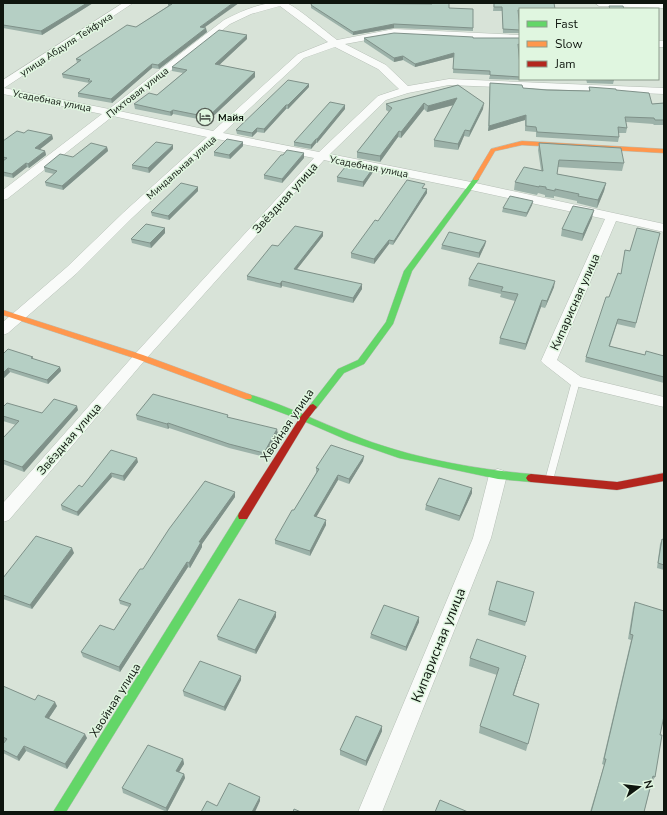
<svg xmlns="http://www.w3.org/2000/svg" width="667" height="815" font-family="'Nunito Sans',sans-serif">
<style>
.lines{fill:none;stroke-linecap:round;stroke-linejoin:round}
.lane-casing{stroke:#b6bfb6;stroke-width:1}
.street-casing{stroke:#b6bfb6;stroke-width:1}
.fast-casing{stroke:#b6bfb6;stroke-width:1}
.slow-casing{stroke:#b6bfb6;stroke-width:1}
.jam-casing{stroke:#b6bfb6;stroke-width:1}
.lane{fill:#f9fbf9;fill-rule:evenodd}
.street{fill:#f9fbf9;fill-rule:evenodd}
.fast{fill:#63d668;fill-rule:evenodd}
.slow{fill:#ff974d;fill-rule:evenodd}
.jam{fill:#b3261e;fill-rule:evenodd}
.wall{fill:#9cb2a9}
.shaded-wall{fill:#7f9189}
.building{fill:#b5cfc4;stroke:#7f9189}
.labels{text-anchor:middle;stroke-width:3;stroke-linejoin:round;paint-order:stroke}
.far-street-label{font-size:10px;fill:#0e150e;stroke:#e0f6e0}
.far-poi-label{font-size:10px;font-weight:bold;fill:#0e150e;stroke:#e0f6e0;text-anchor:start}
.street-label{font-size:12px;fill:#0e150e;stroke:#e0f6e0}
.near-street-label{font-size:14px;fill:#0e150e;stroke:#e0f6e0}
</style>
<rect width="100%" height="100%" fill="#d8e3d8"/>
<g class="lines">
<defs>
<polygon id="lane" points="576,378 580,381 553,480 552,482 546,482 545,480 572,381"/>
<g id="street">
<path d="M123,3H133L4,88L109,109L224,20C242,11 265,0 286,3C293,4 329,34 337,40L394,29L520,35V41L394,35L345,44L386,65L408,86L449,79L664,88V94L449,85L408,93L386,100L330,154L471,182L664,224V232L616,221L557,360L581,377L664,397V407L571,385L544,364L541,361L605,219L471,190L324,160L145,360L9,520L3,522V503L135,354L314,158L217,139L132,218L77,273L8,333L3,335V322L67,267L124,212L207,137L113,116L7,199L3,200V190L102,114L3,94V80ZM280,6L328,42L298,54L213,131L119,111L230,24L251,14ZM335,47L378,69L399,89L378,96L319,152L223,133L304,58Z"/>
<polygon points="595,3 664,3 664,8 599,6"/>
<rect x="658" y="41" width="6" height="6"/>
<polygon points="498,469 504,471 507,475 491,538 382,812 358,812 473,538 489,475 492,471"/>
</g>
<g id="fast">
<polygon points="476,177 479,179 412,271 393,324 364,364 344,373 316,409 310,409 309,407 310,405 338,369 358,360 386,322 404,271 474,178"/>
<path d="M248,394C284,404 318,422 353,435C407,457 473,469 531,474L534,475L536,478L534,481L531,482L498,479L399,458L347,440L301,420L245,399L244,397L245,395Z"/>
<polygon points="243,512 247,513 248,516 247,519 66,812 53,812 239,513"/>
</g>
<g id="slow">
<polygon points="522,141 664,149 664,153 522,145 495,151 478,180 474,180 473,179 491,149"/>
<polygon points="3,310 143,355 251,395 252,397 251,399 245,399 137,359 3,315"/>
</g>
<g id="jam">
<polygon points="313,404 317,407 307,420 247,519 239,519 238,516 239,513 301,416 310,405"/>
<polygon points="664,473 664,481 617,490 531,482 528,481 526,478 528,475 531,474 617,482"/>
</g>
</defs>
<use href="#lane" class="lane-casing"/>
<use href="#street" class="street-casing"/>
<use href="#fast" class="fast-casing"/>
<use href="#slow" class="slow-casing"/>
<use href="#jam" class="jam-casing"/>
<use href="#lane" class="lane"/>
<use href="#street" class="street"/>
<use href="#fast" class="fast"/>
<use href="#slow" class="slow"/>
<use href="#jam" class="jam"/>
</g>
<g class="wall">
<polygon points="3,3 93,3 42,35 3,28"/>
<polygon points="169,3 205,28 207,32 159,69 152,68 112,103 78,97 78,93 89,83 63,78 62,74 77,63 76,59 136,27 168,6 168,4"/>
<polygon points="494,3 520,9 520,14 519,14 520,27 520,33 503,33 502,11 493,11"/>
<polygon points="311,5 449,8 473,28 473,31 394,28 353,35 311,8"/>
<polygon points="364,38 520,38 520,48 518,48 520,66 520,79 521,79 521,80 489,79 490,75 453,73 454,57 415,67 403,60 394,62 364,42"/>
<polygon points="247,39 219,65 255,72 255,77 208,121 173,114 171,116 135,109 134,104 157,95 183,73 172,71 172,67"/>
<polygon points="586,79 613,79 614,80 613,84 587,83"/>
<polygon points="490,83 523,88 547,90 589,91 589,87 616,90 652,104 664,103 664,125 654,125 653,124 626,122 627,128 626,133 618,133 619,137 618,142 536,137 536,132 525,131 525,120 488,131"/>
<polygon points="458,85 483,109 469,137 464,136 458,150 434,147 434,140 454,105 427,112 424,109 401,138 398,137 380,162 357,158 357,152 389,112 386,110 386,104"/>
<polygon points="309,87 288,109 286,109 264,133 257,132 252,137 237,134 236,130"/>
<polygon points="345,109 317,143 316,143 311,149 294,146 294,142"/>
<polygon points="24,133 52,135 53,139 39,150 45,151 46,155 29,168 27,167 13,178 3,176 3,141"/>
<polygon points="539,143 624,163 622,171 558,167 557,174 606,183 604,191 597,208 577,203 577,201 554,196 554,198 545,197 545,195 538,193 537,195 514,190 515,182 541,170 538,150"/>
<polygon points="243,146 230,159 214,156 214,152"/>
<polygon points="107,147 108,151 63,190 46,186 45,182 54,174 45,172 44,167 73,157"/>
<polygon points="173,149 149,173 132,169 132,165"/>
<polygon points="304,158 282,183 264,179 264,175"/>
<polygon points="374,167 373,172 363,187 337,182 337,177"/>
<polygon points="198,187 198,191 169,220 152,216 151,212"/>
<polygon points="425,188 427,189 427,193 393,245 389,244 374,264 351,258 351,253 378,221"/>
<polygon points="533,201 532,205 526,217 502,212 503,208"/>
<polygon points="592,218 582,241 561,236 562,229"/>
<polygon points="323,232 323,236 297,269 362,289 353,303 282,286 281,288 247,280 247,276 278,246"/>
<polygon points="165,233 151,248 132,243 131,239"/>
<polygon points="660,233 635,328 617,324 610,346 645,355 664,356 664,383 585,362 586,357 609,297 621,274 625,250 630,251"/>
<polygon points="486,241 485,245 479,258 441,249 442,245"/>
<polygon points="469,279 554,287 545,308 541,307 525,350 499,344 500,338 515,301 500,297 501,294 468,286"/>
<polygon points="3,354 33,359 60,367 61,371 48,384 10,372 3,379"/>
<polygon points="3,407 42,413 78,410 24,472 3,464 3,438 16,425 3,421"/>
<polygon points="136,415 228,415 228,417 278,434 265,457 229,448 169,428 168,429 137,420"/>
<polygon points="111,450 138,462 124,481 112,477 78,516 62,510 61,505 82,487"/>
<polygon points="364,456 363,461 349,484 338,480 316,517 326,525 310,556 275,544 275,540 294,510 316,473 316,468"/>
<polygon points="235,492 235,497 202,544 202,547 190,568 188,567 120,672 83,657 81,652 114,630 129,607 120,604 119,600 143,569"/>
<polygon points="472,493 459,521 425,510 426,505"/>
<polygon points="662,539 664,540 664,570 657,568 660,544"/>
<polygon points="74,553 32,609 3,599 3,578"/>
<polygon points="534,592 525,626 488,615 489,610"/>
<polygon points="635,602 660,735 655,777 652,782 644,812 590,812 604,765 602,764 631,640 628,639 633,608"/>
<polygon points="276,617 256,654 218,640 217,636"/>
<polygon points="419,617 419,622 406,651 370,638 371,634"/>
<polygon points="526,656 514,695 539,704 526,751 479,733 480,726 497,675 469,666 470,658"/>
<polygon points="241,680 225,711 184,696 183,691"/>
<polygon points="3,686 35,700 57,706 49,718 87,738 67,769 26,751 19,761 3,753 3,744 5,742 3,741"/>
<polygon points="382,726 382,731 366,766 340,755 340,750"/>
<polygon points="183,759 184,764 179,772 184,774 185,778 167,812 123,793 122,788"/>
</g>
<g class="shaded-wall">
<polygon points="87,3 93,3 42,35 41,31"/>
<polygon points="233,3 239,3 201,30 200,27"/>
<polygon points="394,24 394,28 353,35 353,32"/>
<polygon points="206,28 207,32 159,69 158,65"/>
<polygon points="247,35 247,39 215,69 215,64"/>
<polygon points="454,53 454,57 415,67 415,64"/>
<polygon points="403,56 403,60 394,62 394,58"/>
<polygon points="152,64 152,68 112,103 111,99"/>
<polygon points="255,72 255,77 208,121 208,117"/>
<polygon points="309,84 309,87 288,109 288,105"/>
<polygon points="457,98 457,104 427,112 428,106"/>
<polygon points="424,103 424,109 401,138 401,132"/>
<polygon points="484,103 483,109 469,137 470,131"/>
<polygon points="286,105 286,109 264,133 264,129"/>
<polygon points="345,105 345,109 317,143 317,139"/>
<polygon points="173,110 173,114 171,116 170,112"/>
<polygon points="526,115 525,120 488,131 489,126"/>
<polygon points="257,128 257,132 252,137 252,133"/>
<polygon points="465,130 464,136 458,150 458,144"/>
<polygon points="399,131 398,137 380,162 380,156"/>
<polygon points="52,135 53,139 35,153 35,148"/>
<polygon points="316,139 316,143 311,149 311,145"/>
<polygon points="243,142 243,146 230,159 229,155"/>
<polygon points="173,145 173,149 149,173 148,168"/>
<polygon points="107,147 108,151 63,190 62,186"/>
<polygon points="45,151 46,155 29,168 28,164"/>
<polygon points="304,153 304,158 282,183 282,179"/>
<polygon points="26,163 27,167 13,178 12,174"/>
<polygon points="374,167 373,172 363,187 363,182"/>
<polygon points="606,183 604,191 597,208 598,200"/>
<polygon points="198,187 198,191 169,220 168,216"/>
<polygon points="427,189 427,193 393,245 394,241"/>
<polygon points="533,201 532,205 526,217 527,213"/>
<polygon points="594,210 592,218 582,241 583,234"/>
<polygon points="165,228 165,233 151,248 150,243"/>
<polygon points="323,232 323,236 294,273 294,269"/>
<polygon points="389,240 389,244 374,264 374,259"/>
<polygon points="486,241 485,245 479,258 479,253"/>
<polygon points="282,281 282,286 281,288 280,284"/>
<polygon points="555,281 554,287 545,308 547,301"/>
<polygon points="362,284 362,289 353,303 353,298"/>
<polygon points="542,300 541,307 525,350 526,344"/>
<polygon points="60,367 61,371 48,384 47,380"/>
<polygon points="8,368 10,372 3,379 3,373"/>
<polygon points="77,406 78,410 24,472 22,467"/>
<polygon points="168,423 169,428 168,429 167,424"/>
<polygon points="277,429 278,434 265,457 264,453"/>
<polygon points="364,456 363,461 349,484 349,479"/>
<polygon points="137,458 138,462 124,481 123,476"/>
<polygon points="111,473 112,477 78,516 77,512"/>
<polygon points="338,475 338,480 314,521 314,516"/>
<polygon points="472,488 472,493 459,521 460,516"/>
<polygon points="235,492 235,497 202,544 202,547 190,568 189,563 199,542"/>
<polygon points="326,520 326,525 310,556 310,551"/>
<polygon points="72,548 74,553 32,609 30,605"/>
<polygon points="187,562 188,567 120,672 119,667"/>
<polygon points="276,612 276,617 256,654 255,650"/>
<polygon points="419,617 419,622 406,651 406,647"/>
<polygon points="526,656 524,663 511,702 513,695"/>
<polygon points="241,676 241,680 225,711 224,707"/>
<polygon points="55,702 57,706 47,721 45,717"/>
<polygon points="382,726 382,731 366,766 366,761"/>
<polygon points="85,734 87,738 67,769 65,764"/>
<polygon points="24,746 26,751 19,761 17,757"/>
<polygon points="183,759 184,764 177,775 176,771"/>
<polygon points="184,774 185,778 167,812 166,808"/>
<polygon points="260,797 260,801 255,812 252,812"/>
</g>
<g class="building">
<polygon points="3,3 87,3 41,31 3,25"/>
<polygon points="169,3 233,3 200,27 206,28 158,65 152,64 111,99 78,93 92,81 88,81 90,79 62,74 81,60 76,59 127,25 136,27 172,4 168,4"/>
<polygon points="312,3 432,4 432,3 449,3 449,8 473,9 473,28 394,24 353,32 311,5"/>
<polygon points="494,3 554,3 555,9 520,9 520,10 518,10 520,30 503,29 502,7 494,7"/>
<polygon points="609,6 623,6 624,9 610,9"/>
<polygon points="219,30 247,35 215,64 255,72 208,117 173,110 170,112 134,104 149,93 157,95 187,70 172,67"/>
<polygon points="394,33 473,37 473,38 520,38 520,45 518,44 520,66 520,77 490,75 490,71 453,69 454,53 415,64 403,56 394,58 364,38"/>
<polygon points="587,79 613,79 614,80"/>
<polygon points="288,80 309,84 288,105 286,105 264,129 257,128 252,133 236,130"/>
<polygon points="490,83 522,85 523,88 547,90 590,91 589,87 616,89 616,90 649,93 652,104 664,103 664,120 655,120 654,118 625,117 627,128 618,127 619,137 537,132 536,127 526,126 526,115 489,126"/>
<polygon points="458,85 484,103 470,131 465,130 458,144 434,140 457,98 428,106 424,103 401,132 399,131 380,156 357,152 392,108 386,104"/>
<polygon points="330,102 345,105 317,139 316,139 311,145 294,142"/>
<polygon points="28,130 52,135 35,148 45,151 28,164 26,163 12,174 3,172 3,161 7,158 3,157 3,141 17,131 24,133"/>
<polygon points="227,139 243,142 229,155 214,152"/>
<polygon points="156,142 173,145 148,168 132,165"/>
<polygon points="91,143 107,147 62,186 45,182 57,171 44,167 60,154 73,157"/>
<polygon points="539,143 621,148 624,163 559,160 557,174 606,183 598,200 578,196 579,194 555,189 555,191 546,189 546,187 539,186 539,187 515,182 524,167 543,171"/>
<polygon points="287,150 304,153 282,179 264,175 281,155 283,155"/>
<polygon points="350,163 374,167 363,182 337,177 346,166 348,166"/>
<polygon points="407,180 425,184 422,188 427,189 394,241 389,240 374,259 351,253 375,220 378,221"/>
<polygon points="181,183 198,187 168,216 151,212"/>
<polygon points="510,196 533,201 527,213 503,208"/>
<polygon points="573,206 594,210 583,234 562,229"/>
<polygon points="146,224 165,228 150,243 131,239"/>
<polygon points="295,226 323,232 294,269 362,284 353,298 282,281 280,284 247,276 272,245 278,246"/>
<polygon points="637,228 660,233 636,323 618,319 609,346 645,355 646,351 664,356 664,377 586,357 606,297 609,297 618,273 621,274 625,250 630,251"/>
<polygon points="449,232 486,241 479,253 442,245"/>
<polygon points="478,263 555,281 547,301 542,300 526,344 500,338 518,294 501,291 503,287 469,279"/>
<polygon points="8,349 33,357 31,358 60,367 47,380 8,368 3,373 3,354"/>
<polygon points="153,394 228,415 227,417 277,429 264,453 229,444 168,423 167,424 136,415"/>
<polygon points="54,399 77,406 22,467 3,460 3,438 19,421 3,416 3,407 7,403 42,413"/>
<polygon points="331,445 364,456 349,479 338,475 314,516 326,520 310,551 275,540 292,510 294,510 319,469 316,468"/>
<polygon points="111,450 137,458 123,476 111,473 77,512 61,505 79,485 82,487"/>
<polygon points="439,478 472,488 460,516 426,505"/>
<polygon points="205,481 235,492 199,542 201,542 189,563 187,562 119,667 81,652 100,625 114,630 131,604 119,600 140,569 143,569 169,529"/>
<polygon points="36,536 72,548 30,605 3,595 3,578"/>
<polygon points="662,539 664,540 664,565 658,563"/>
<polygon points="497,581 534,592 526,622 489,610"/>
<polygon points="239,599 276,612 255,650 217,636"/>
<polygon points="635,602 664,611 664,716 660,735 662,735 655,777 653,776 644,812 591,812 606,759 604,759 633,635 630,634"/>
<polygon points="384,605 419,617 406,647 371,634"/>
<polygon points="477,639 526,656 513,695 539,704 528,744 480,726 499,668 470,658"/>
<polygon points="200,661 241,676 224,707 183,691"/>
<polygon points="3,686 35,700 38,695 55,702 45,717 85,734 65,764 24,746 17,757 3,750 3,744 7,739 3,737"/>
<polygon points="356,716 382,726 366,761 340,750"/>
<polygon points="148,745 183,759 176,771 184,774 166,808 122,788"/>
<polygon points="229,783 260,797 252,812 201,812 207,801 217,806"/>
<polygon points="440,800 468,812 435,812"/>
<polygon points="294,809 301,812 293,812"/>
</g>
<defs>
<symbol id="hotel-ring" viewBox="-11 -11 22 22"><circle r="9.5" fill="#e0f6e0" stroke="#555d55" stroke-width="1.5"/><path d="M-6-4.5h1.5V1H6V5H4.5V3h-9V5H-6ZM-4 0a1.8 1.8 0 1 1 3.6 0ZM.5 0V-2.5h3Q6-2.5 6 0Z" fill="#555d55"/></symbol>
</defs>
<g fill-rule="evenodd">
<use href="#hotel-ring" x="195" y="107" width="20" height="20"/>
</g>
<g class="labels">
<g class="far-street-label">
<text transform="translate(66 44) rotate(-33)" y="4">улица Абдуля Тейфука</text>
<text transform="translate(137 92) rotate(-38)" y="4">Пихтовая улица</text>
<text transform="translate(52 100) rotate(11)" y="4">Усадебная улица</text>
<text transform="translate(369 166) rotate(11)" y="4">Усадебная улица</text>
<text transform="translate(181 167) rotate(-42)" y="4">Миндальная улица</text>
</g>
<g class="far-poi-label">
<text x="218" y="121">Майя</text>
</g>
<g class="street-label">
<text transform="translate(285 198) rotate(-48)" y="4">Звёздная улица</text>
<text transform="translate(575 302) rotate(-66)" y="4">Кипарисная улица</text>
<text transform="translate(287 425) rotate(-56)" y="4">Хвойная улица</text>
<text transform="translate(69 439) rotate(-49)" y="4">Звёздная улица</text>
<text transform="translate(115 700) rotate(-58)" y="4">Хвойная улица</text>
</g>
<g class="near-street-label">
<text transform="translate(438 645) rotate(-68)" y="5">Кипарисная улица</text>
</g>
</g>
<rect width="667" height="815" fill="none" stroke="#0e150e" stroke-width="8"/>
<rect x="519" y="8" width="140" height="72" fill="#e0f6e0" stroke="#8c9c8c"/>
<rect x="527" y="21" width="20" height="6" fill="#63d668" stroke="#8c9c8c"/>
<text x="555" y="28" font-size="12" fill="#0e150e">Fast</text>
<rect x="527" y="41" width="20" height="6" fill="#ff974d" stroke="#8c9c8c"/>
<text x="555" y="48" font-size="12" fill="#0e150e">Slow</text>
<rect x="527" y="61" width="20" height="6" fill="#b3261e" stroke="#8c9c8c"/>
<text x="555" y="68" font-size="12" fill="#0e150e">Jam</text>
<g transform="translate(639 787) rotate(75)" stroke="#e0f6e0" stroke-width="3" paint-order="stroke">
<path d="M0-3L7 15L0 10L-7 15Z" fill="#0e150e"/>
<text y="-6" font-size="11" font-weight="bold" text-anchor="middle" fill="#0e150e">N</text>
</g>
</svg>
